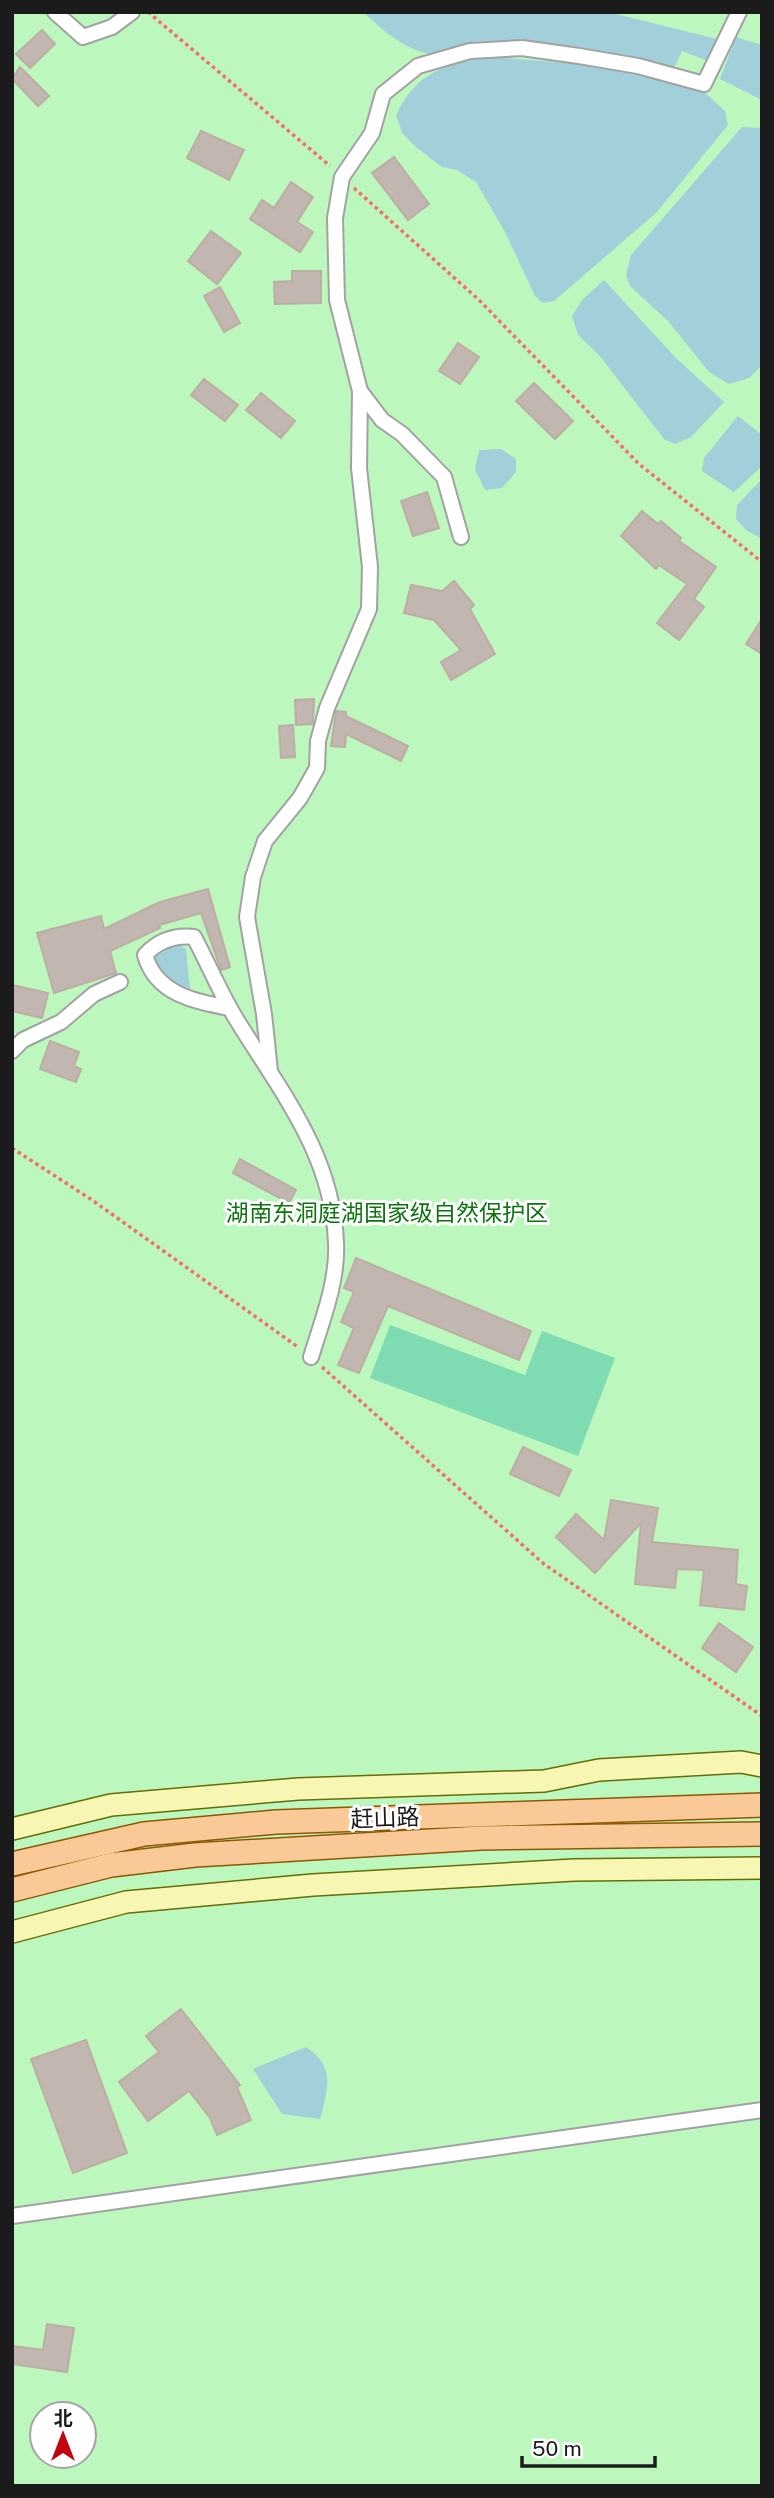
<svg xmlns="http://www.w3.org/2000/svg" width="774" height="2498" font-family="'Public Sans','Noto Sans SC',sans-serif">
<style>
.park{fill:#bcf7bd;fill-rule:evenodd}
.pitch{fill:#7fdbb2}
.water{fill:#a1d0da}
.building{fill:#c1b7b0;stroke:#bdada3;stroke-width:2}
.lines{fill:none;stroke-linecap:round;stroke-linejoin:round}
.minor-casing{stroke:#a2a2a2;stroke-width:18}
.secondary-casing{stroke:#676d07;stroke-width:24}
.primary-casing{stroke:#8e5803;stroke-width:26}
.path{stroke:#f66e67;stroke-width:3.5;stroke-dasharray:3.5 3.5;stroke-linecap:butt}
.minor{stroke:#fff;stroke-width:14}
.secondary{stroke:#f7f7b3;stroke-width:21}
.primary{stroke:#f9ca98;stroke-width:23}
.labels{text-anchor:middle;stroke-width:6;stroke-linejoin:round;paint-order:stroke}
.park-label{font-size:23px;fill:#0d7410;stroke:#fff}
.street-label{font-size:23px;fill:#1b1b1b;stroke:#fff}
</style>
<rect width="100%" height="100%" fill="#ece8e0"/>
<path class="park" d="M12,12H762V2486H12ZM42,2414H84V2456H42Z"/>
<polygon class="pitch" points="390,1325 525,1375 542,1331 615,1358 578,1456 370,1378"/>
<g class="water">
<path d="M363,12H608L717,39L708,61L682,51L674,68C611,51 547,41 482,41C467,41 436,56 425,53C401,47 381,28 363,12Z"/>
<polygon points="736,37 762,45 762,100 720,79"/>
<path d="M491,57L597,65L703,91L725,111L728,125L656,213L554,301L543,303L535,296L505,232L476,182L457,170L442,167L416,147L403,134L396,116C415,72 447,63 491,57Z"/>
<polygon points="742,127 762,128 762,365 749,378 729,384 709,372 668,321 630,286 626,275 631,255"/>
<polygon points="604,280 675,357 724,402 691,437 675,444 664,439 599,355 578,335 572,316 583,299"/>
<polygon points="738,416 762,435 762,466 734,492 702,471 704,458"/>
<polygon points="501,449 516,459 516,472 502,488 485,490 475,469 479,450"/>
<polygon points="762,479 762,539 746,530 736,519 737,505"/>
<path d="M177,944L186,949L190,989C171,985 159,976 155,957Z"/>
<path d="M306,2047C336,2067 328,2088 320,2119L282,2114L253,2069Z"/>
</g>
<g class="building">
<polygon points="42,30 55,44 30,68 16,54"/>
<polygon points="20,67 49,96 38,106 12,79"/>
<polygon points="201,131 244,150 229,180 187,158"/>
<polygon points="394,157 429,204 408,220 372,173"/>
<polygon points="291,182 313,197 297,222 313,232 300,252 250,219 262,200 274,208"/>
<polygon points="211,231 241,253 217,284 188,261"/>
<polygon points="292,271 321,271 321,303 275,304 274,282 292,281"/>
<polygon points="220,287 240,323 224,332 204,296"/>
<polygon points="458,343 479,357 460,384 439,371"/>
<polygon points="204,379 238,405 225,421 191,395"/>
<polygon points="534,383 573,421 555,439 516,401"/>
<polygon points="261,393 295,421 281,438 246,410"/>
<polygon points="427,492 439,528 413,536 401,501"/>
<polygon points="642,511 658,524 661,521 681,538 679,541 716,567 694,599 704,607 679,640 657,623 687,584 659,565 656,569 621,536"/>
<polygon points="454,581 474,605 470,609 495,654 451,680 441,662 461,650 434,620 404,613 411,585 442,591"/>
<polygon points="762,619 762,654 746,644"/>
<polygon points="314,699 313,724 296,725 295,700"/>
<polygon points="336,711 346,712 346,716 408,746 401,761 346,734 345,747 331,746"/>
<polygon points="293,725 295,757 281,758 279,726"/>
<polygon points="208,889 230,967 221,970 201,913 159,925 160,928 110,951 116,973 54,993 37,933 101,916 104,929 160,902"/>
<polygon points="12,985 48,993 42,1018 12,1011"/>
<polygon points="50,1041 79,1052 74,1066 81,1069 76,1082 40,1069"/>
<polygon points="240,1159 296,1190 289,1203 233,1173"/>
<polygon points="356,1258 531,1331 519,1360 388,1306 359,1373 338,1365 354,1328 341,1322 354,1292 344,1288"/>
<polygon points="523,1447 571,1470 559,1496 510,1474"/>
<polygon points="611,1500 658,1508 652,1542 738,1550 736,1584 747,1586 744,1610 700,1605 704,1570 677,1569 675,1588 635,1584 641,1523 595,1573 556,1537 576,1514 604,1540"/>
<polygon points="719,1623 753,1647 736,1672 702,1648"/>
<polygon points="181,2009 240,2085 237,2087 251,2120 217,2135 210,2118 189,2091 148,2121 119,2082 159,2052 146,2036"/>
<polygon points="86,2040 127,2153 73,2173 31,2059"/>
<polygon points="47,2324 74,2328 67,2372 12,2364 12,2346 43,2350"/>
</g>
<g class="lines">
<defs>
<g id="minor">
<polyline points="55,12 83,37 112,27 132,12"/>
<polyline points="360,391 382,420 402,434 444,477 461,537"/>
<path d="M230,1008C193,1001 156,994 145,955C159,940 175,935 194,937C209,965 221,995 238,1022C282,1093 333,1156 336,1243C338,1281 322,1321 311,1357"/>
<polyline points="12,1051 23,1040 61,1022 94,994 120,982"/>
<polyline points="270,1071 264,1014 247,917 253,877 265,841 300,798 317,768 318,741 327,708 369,609 370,567 359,468 360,391 337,300 335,218 342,177 372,133 383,94 418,66 470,51 522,48 579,56 638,66 704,84 739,12"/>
<polyline points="12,2216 762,2110"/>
</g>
<g id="secondary">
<polyline points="12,1829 111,1805 298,1789 544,1781 599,1770 741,1762 762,1766"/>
<polyline points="12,1932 126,1902 313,1885 574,1870 762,1868"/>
</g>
<g id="primary">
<polyline points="12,1864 144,1834 276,1822 762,1805"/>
<polyline points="12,1890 111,1865 195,1855 481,1838 762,1834"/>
</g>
</defs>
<use href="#minor" class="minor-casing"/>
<use href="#secondary" class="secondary-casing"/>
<use href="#primary" class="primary-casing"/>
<g class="path">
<polyline points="148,12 330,166"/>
<polyline points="354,188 479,300 639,464 762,562"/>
<polyline points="12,1148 92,1200 298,1347"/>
<polyline points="322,1367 544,1564 762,1716"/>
</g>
<use href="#minor" class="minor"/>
<use href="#secondary" class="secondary"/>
<use href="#primary" class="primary"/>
</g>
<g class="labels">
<g class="park-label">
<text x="387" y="1221">湖南东洞庭湖国家级自然保护区</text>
</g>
<g class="street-label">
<text transform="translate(385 1818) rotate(-2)" y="8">赶山路</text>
</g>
</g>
<rect width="774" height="2498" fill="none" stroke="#1b1b1b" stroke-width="28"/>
<g transform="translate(63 2435)"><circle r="33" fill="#ffffff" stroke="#a4a4a4" stroke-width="2"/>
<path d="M0-5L12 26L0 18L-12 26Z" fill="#c1040f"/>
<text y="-10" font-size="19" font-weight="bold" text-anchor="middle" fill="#1b1b1b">北</text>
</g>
<path d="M522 2456v10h133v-10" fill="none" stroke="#1b1b1b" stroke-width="3.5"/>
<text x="532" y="2456" font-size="21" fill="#1b1b1b" stroke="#ffffff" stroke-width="5" paint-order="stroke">50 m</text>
</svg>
